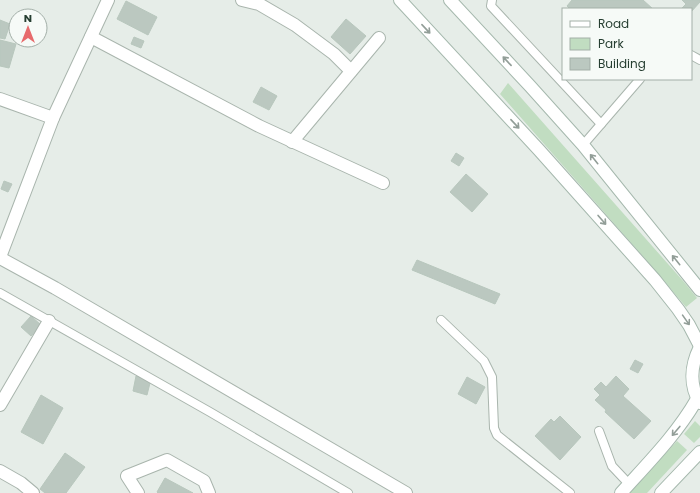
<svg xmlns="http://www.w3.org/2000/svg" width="700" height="493" font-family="Poppins,sans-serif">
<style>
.green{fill:#c1ddc1}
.building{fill:#bbc8c0;stroke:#b8c7bd}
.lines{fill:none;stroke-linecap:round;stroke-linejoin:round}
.service-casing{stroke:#a9b5ad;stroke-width:10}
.minor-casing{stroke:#a9b5ad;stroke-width:14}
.tertiary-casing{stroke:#a9b5ad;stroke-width:14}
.secondary-casing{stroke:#a5b8ad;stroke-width:14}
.service{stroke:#fff;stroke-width:8}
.minor{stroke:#fff;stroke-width:12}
.tertiary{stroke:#fff;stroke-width:12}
.secondary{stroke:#fff;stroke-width:12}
.oneway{stroke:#929e98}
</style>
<rect width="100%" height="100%" fill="#e6ede8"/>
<g class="green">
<polygon points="508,83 684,282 697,298 686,307 647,261 500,94"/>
<polygon points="695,421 700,426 700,437 694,443 684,434"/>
<polygon points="677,441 687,450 647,493 629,493"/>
</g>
<g class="building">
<polygon points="572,0 643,0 653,9 570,9 567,6"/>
<polygon points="682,0 700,0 700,2 691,12 691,9 681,9 686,4"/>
<polygon points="126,1 157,17 148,35 117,19"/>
<polygon points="346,19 366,36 350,54 331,37"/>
<polygon points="0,20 10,24 5,39 0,38"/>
<polygon points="134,37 144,41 141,48 131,44"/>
<polygon points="0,40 16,44 9,68 0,66"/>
<polygon points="261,87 277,96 269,110 253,102"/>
<polygon points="456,153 464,158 459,166 451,161"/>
<polygon points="466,174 488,194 472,212 450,192"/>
<polygon points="4,181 12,184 8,192 1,189"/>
<polygon points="417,260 500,294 495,304 412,270"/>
<polygon points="31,316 41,325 31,336 21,327"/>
<polygon points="635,360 643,364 638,373 630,369"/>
<polygon points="136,376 151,379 147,395 133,391"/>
<polygon points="616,376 629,389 623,396 651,421 634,439 605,412 606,410 595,400 600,395 594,389 601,382 606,387"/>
<polygon points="467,377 485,387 476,404 458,394"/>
<polygon points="41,395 63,408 43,444 21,432"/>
<polygon points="560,416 581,437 560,460 535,436 551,419 554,422"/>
<polygon points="65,453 85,467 66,493 45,493 40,489"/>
<polygon points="165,478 193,493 158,493 157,492"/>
</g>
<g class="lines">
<defs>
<g id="service">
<polyline points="492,0 491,6 601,124"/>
<polyline points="691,55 700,60"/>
<polyline points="583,145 640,79"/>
<polyline points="0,293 210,412 348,493"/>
<polyline points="441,320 484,361 492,377 494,428 497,435 570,493"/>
<polyline points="599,431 612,466 629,484"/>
</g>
<g id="minor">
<polyline points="242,0 259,4 295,25 334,54 351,71"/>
<polyline points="91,37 259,126 383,183"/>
<polyline points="0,99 53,118 0,257"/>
<polyline points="53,118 108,0"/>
<polyline points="292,142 379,38"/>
<polyline points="0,405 49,321"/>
<polyline points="0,471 21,483 33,493"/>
<polyline points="138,493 127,476 167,460 204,481 209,493"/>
</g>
<polyline id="tertiary" points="0,258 55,288 406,493"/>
<g id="secondary">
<polyline points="400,0 539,150 655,280 678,309 689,325 700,346"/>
<polyline points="450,0 530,86 583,145 700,290"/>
<path d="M700,347C691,365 689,385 700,403"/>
<path d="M621,493C648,463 677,434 697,399"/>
<polyline points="661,493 700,452"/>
</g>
</defs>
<use href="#service" class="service-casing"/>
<use href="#minor" class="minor-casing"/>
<use href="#tertiary" class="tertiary-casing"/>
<use href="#secondary" class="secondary-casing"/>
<use href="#service" class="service"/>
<use href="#minor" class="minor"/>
<use href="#tertiary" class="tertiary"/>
<use href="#secondary" class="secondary"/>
</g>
<defs><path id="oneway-shaft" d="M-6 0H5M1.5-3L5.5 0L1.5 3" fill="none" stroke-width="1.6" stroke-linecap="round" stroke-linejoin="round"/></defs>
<g class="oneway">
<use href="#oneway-shaft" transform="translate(426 29) rotate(47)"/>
<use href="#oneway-shaft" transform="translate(507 61) rotate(-133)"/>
<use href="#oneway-shaft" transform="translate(515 124) rotate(47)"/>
<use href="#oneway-shaft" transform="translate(594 159) rotate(-129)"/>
<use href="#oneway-shaft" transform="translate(602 220) rotate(49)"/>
<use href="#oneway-shaft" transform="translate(676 260) rotate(-129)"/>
<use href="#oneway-shaft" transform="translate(686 320) rotate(55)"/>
<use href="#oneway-shaft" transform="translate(676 431) rotate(130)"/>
</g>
<rect x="562" y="8" width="130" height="72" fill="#f6faf7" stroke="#a3afa8"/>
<rect x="570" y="21" width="20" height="6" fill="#ffffff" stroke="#a3afa8"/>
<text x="598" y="28" font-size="12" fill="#263e31">Road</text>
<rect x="570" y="38" width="20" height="12" fill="#c1ddc1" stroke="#a3afa8"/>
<text x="598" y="48" font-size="12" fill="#263e31">Park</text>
<rect x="570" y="58" width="20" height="12" fill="#bbc8c0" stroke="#a3afa8"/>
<text x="598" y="68" font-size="12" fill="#263e31">Building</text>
<g transform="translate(28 28)"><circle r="19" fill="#f6faf7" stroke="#a3afa8"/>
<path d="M0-3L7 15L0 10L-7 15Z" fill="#e76a6c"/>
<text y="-6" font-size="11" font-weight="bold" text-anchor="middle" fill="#263e31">N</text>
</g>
</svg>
